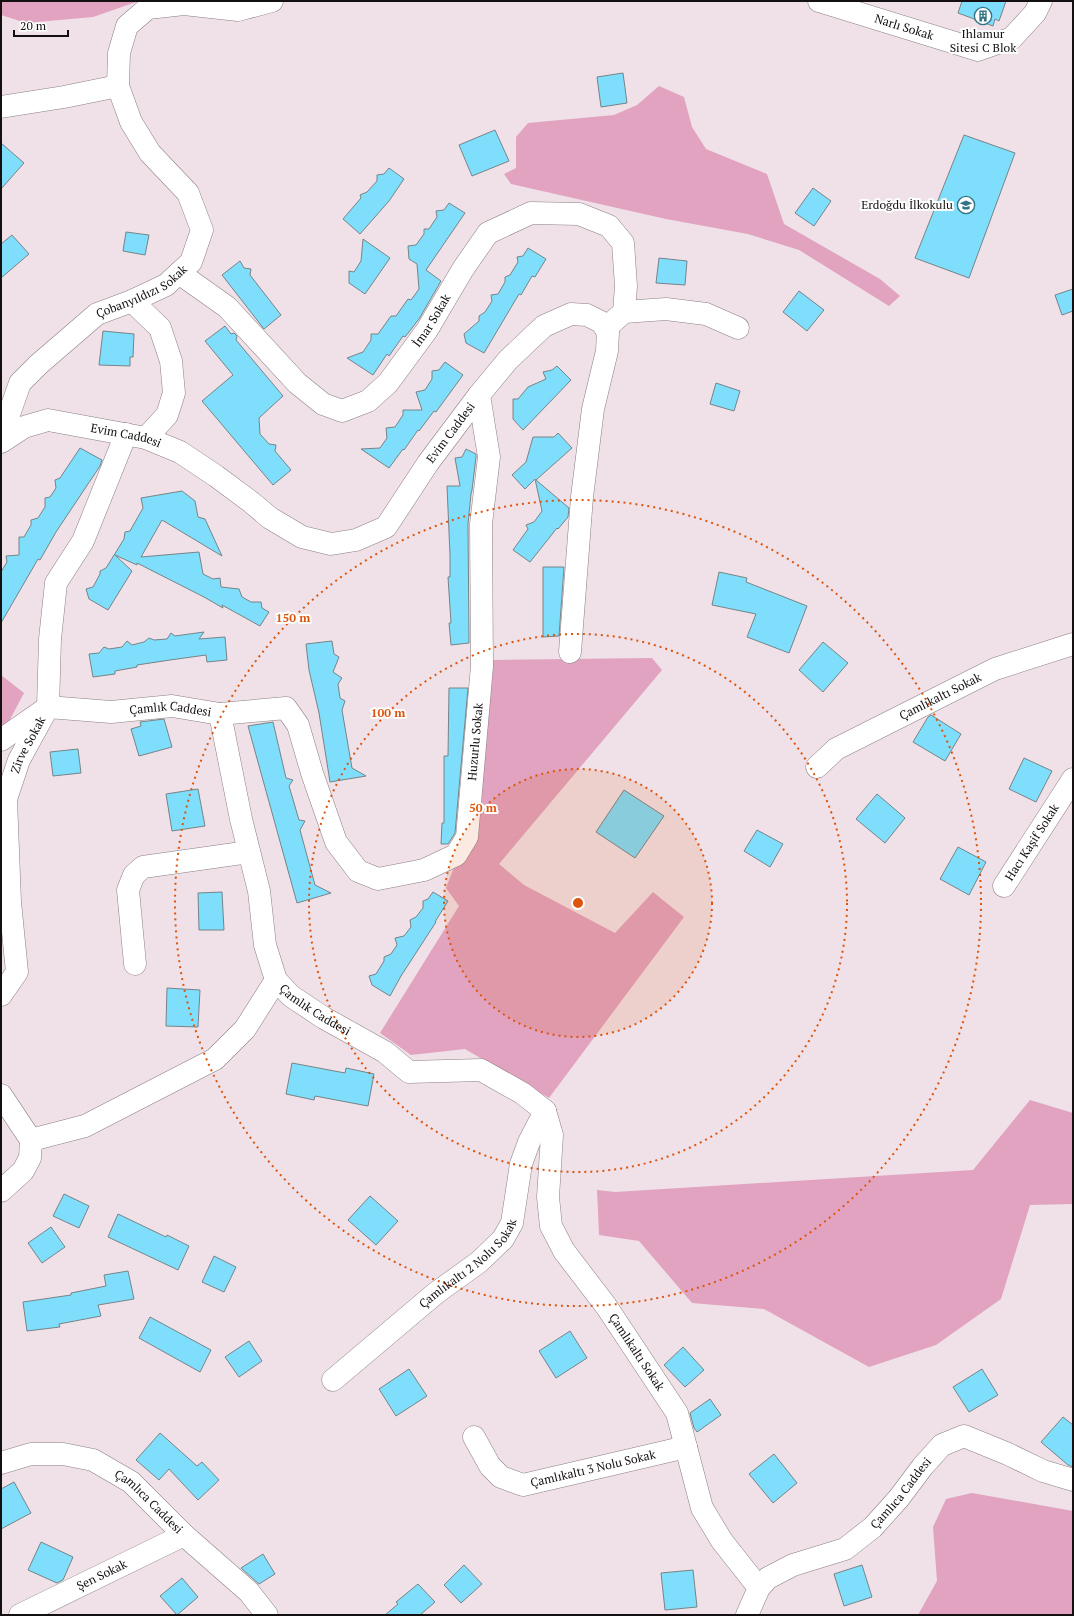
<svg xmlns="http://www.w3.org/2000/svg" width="1074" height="1616" font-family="'PT Serif',serif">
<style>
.green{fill:#e1a3c0}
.building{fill:#7edefb;stroke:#778488}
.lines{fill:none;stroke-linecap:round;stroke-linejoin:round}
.minor-casing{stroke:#8c7f84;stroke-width:23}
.minor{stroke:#fff;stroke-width:22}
.ring{fill:none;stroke:#dd550c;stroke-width:2;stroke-dasharray:2 4}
.labels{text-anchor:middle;stroke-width:4;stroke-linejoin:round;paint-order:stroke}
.street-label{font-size:12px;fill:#140f11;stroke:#fff}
.poi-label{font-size:12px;fill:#140f11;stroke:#fff}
.centre{fill:#dd550c;stroke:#fff;stroke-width:2}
.ring-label{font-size:12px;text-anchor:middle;font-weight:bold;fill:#dd550c;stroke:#fff;stroke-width:4;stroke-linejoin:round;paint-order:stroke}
</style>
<rect width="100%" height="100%" fill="#efe1e7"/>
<g class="green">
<polygon points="1,1 139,1 93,17 26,23 1,15"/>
<polygon points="659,86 684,97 692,127 706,149 767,174 784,224 880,279 900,296 889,306 799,250 748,234 666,219 511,184 504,174 516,168 516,137 528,123 614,115 637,105"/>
<polygon points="652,658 662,670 499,864 524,885 615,933 653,892 684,917 549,1098 465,1049 411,1055 380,1033 459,906 446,888 455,865 490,660"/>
<polygon points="1,675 24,693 7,725 1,730"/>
<polygon points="1030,1100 1073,1113 1073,1204 1030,1205 1001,1299 936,1345 869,1367 764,1309 692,1303 639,1241 599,1235 597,1190 615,1192 973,1170"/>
<polygon points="972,1493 1073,1511 1073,1615 918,1615 937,1581 933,1527 946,1499"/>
</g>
<g class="building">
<polygon points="962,1 1006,1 999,21 995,19 993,26 958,13"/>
<polygon points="623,73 627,103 601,107 597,77"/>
<polygon points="495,130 509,161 472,176 459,145"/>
<polygon points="964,135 1015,153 969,278 915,258"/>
<polygon points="1,143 24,163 1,189"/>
<polygon points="389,168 404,179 389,201 360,234 343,219 361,198 360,195 367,192 377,181 377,175 384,174"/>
<polygon points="813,188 831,201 814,226 795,213"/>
<polygon points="449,203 465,213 426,270 441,281 419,319 405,337 403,336 389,356 387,354 373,375 347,358 363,352 371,340 371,334 378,334 391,316 396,316 408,299 411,300 419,289 417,264 409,259 408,246 416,245 424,234 424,229 429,229 437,217 436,211 444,210"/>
<polygon points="126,232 149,235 145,255 123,251"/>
<polygon points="12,235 29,254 1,278 1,244"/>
<polygon points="363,239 390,258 365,294 349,283 349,271 354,272 361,261"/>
<polygon points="528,248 546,259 535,277 532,276 521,295 519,294 484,353 466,343 464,334 479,321 479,316 485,312 492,301 491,295 498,294 505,282 505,277 510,275 518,262 517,257 523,256"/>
<polygon points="659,258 687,261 685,285 656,283"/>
<polygon points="240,261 244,268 251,269 250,275 281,315 264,329 222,275"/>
<polygon points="1073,289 1073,311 1062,315 1055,295"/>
<polygon points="799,291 824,310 807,331 783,312"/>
<polygon points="225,326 231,334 234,333 237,336 236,340 283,396 259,418 260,434 269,444 276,445 275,451 291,470 273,485 202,401 233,375 205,341"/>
<polygon points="103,331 134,334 133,357 130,357 130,366 99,365"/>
<polygon points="445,362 463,375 436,412 434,411 419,431 418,430 404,450 403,449 389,468 361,449 380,448 387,438 386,428 395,427 403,415 403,410 422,410 416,392 425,390 432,379 432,371 439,370"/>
<polygon points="557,366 571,380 523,430 513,419 513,399 518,399 528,387 546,379 543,372 552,370"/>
<polygon points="716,383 740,391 734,411 710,404"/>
<polygon points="558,433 572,448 536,480 569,508 568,517 558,529 557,528 530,562 513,550 528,529 526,525 534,522 542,511 535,479 525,489 512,475 526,462 533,437 554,437"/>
<polygon points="80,448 102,460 100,466 56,532 40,560 38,559 1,623 1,572 7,562 6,556 19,555 19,537 24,537 31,525 31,520 38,518 45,507 45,498 50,497 56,488 55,480 60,478"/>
<polygon points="466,449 476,454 476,457 472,490 471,494 468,524 469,643 451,645 449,623 451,623 448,577 450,577 450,555 447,486 460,486 455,458 462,457"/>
<polygon points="182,491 195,501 198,517 205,519 222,556 162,520 141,557 199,552 203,574 213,579 220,578 221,587 239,589 242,597 251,602 261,602 262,608 269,612 260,626 222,605 223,608 204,597 137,563 137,565 115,555 132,571 108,610 89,599 86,589 93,587 100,574 100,571 106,568 124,539 125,532 130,531 143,508 141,498"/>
<polygon points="543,567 564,567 559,636 543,637"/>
<polygon points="719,572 747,578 746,582 807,606 789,653 747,637 756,614 712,605"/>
<polygon points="204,632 199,639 225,637 227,660 207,662 206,655 170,660 137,665 137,667 115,671 115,674 93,677 89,654 99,653 104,647 109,649 122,647 127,641 132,645 144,642 149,638 154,640 167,639 171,633 175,636"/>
<polygon points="332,641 334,654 339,657 333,672 342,678 338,684 340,698 345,701 342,710 352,768 366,776 330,782 319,713 309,670 306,644"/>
<polygon points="823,642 848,663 823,692 799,670"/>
<polygon points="449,688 468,688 455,833 448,844 441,844 442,823 444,823 444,756 448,756"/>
<polygon points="931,715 961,734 945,761 913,742 928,717"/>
<polygon points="164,719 172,747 139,756 131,729 141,726 140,722"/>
<polygon points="273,722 286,778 293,780 289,786 299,820 305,821 300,830 315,885 331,893 297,903 248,726"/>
<polygon points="78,749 81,773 53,776 50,752"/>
<polygon points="1024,758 1052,771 1036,802 1009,789"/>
<polygon points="198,789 205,826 172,831 166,794"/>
<polygon points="624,790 664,816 635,858 596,832"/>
<polygon points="877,794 905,818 885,843 856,819"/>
<polygon points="757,830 783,844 770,867 744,851"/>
<polygon points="958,847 986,862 969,895 940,879"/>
<polygon points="222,892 224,930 199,930 198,893"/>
<polygon points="433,892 448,901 435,922 436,922 401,976 390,996 372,985 369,976 376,974 384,961 384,957 391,954 397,945 395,938 404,936 411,927 410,920 416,917 423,908 423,901 428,899"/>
<polygon points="167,988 200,990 198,1027 166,1026"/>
<polygon points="292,1063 345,1073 346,1068 374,1074 368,1106 315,1096 314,1100 286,1094"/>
<polygon points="64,1194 89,1206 79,1228 53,1216"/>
<polygon points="370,1196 398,1221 376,1245 348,1220"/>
<polygon points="118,1214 166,1237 167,1235 189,1246 178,1270 108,1237"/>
<polygon points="51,1227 65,1247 42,1263 28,1243"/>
<polygon points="214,1256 236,1267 224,1292 202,1282"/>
<polygon points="128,1271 134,1299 98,1305 101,1316 59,1324 60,1327 27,1331 23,1302 71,1295 71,1293 106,1286 104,1275"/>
<polygon points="150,1317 211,1350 200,1372 139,1338"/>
<polygon points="570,1331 587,1358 556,1378 539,1351"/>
<polygon points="249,1341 262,1361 239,1377 225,1357"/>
<polygon points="683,1347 704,1370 685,1387 664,1365"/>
<polygon points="409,1369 427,1396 396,1416 379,1389"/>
<polygon points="982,1369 998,1395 969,1412 953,1387"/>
<polygon points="710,1399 721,1415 697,1432 694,1428 690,1413"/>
<polygon points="1063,1417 1073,1425 1073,1467 1068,1465 1041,1442"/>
<polygon points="160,1433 197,1466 202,1462 219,1480 198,1500 169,1469 159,1480 136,1460"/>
<polygon points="774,1454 797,1483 773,1503 749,1474"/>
<polygon points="14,1482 31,1513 1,1529 1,1489"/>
<polygon points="41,1542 73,1557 63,1580 57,1583 28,1570"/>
<polygon points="263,1554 275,1574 259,1584 241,1568"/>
<polygon points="464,1565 482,1584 461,1603 444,1585"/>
<polygon points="862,1565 872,1597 844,1606 834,1574"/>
<polygon points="693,1570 697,1607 665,1610 661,1573"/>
<polygon points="182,1578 198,1597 177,1615 160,1596"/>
<polygon points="418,1584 435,1602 420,1615 385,1615 398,1604 396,1602"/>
</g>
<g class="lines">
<defs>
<g id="minor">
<path id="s1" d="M819,1L978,50L1012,38L1035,13L1041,1"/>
<polyline points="1,107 64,97 118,86"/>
<path id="s2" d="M179,273L227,307L297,383L323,404L342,411L368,401L388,383L427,330L463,269L488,233L531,213L579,214L609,226L623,243L626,286L624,312L606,328"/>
<polyline points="132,301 160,328 171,361 174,393 167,415 146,438"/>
<polyline points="624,312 666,309 706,314 738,328"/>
<path id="s3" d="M1,437L20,383L39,364L97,314L132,301L166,285L191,262L202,230L188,193L150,153L131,122L118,86L119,53L127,26L148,8L184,4L238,10L272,1"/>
<path id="s4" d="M1,442L24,427L48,420L146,438L180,452L216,476L251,502L270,518L302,537L331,544L356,540L386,527L428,463L479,395L508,360L544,326L571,314L587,315L601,322L608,332L607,351L593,409L582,497L570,652"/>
<path id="s5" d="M48,707L111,712L172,706L220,714L241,819L259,891L265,945L276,980L291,996L324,1018L385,1052L409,1072L481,1070L522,1093L545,1111"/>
<path id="s6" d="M220,714L286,708L298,725L312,773L336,842L358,871L378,879L424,870L456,855L467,837L482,666L481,524L489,457L479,395"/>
<polyline points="1,740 44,710"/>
<path id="s7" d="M817,767L836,749L995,669L1073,644"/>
<path id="s8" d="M1004,886L1073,779"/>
<polyline points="135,964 128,890 134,875 143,867 249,852"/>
<path id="s9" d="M1,995L17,972L10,902L6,799L19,760L48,707L50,639L56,583L83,541L126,434"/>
<polyline points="1,1095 31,1140 30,1158 23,1171 1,1191"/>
<path id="s10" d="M545,1111L552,1135L548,1197L551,1226L564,1251L606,1306L677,1413L702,1508L722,1541L759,1588"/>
<polyline points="31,1140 85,1126 215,1059 245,1029 276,980"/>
<path id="s11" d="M333,1380L436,1293L479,1262L503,1239L512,1223L521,1164L529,1142L545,1111"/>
<path id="s12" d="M474,1437L490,1466L501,1477L523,1485L686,1447"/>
<path id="s13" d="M1,1463L31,1454H63L93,1460L131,1482L184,1535L249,1592L267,1615"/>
<path id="s14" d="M20,1615L184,1535"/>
<path id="s15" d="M747,1615L759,1588L768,1578L793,1565L845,1549L873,1527L899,1498L923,1466L942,1445L964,1436L1008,1454L1043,1471L1073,1480"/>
</g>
</defs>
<use href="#minor" class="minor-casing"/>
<use href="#minor" class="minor"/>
</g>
<circle cx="578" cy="903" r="134" fill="#dd550c" fill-opacity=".12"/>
<g class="ring">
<circle cx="578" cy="903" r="134"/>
<circle cx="578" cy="903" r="269"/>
<circle cx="578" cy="903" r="403"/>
</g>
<defs>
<symbol id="building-ring" viewBox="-11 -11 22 22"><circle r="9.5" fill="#fff" stroke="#327386" stroke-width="1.5"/><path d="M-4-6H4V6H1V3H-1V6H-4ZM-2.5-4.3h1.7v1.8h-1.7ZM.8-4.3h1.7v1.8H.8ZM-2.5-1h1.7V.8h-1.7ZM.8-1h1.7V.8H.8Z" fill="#327386"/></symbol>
<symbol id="school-ring" viewBox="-11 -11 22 22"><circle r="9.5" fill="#fff" stroke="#327386" stroke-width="1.5"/><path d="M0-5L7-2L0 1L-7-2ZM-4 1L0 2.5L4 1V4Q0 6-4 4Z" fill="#327386"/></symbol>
</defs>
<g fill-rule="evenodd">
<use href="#building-ring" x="973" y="6" width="20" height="20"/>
<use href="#school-ring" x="956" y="195" width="20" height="20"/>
</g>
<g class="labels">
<g class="street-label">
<text dy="4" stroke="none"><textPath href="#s1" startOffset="89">Narlı Sokak</textPath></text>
<text dy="4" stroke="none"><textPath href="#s3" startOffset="211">Çobanyıldızı Sokak</textPath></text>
<text dy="4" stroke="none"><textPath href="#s2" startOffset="347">İmar Sokak</textPath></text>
<text dy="4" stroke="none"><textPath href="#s4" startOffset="540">Evim Caddesi</textPath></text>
<text dy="4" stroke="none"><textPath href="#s4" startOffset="132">Evim Caddesi</textPath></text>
<text dy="4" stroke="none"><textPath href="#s7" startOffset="143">Çamlıkaltı Sokak</textPath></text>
<text dy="4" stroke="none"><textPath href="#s5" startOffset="123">Çamlık Caddesi</textPath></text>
<text dy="4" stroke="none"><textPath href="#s6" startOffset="467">Huzurlu Sokak</textPath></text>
<text dy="4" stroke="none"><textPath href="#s9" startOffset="260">Zirve Sokak</textPath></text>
<text dy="4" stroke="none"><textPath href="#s8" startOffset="52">Hacı Kaşif Sokak</textPath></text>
<text dy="4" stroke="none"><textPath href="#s5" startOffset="495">Çamlık Caddesi</textPath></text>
<text dy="4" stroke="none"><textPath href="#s11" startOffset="179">Çamlıkaltı 2 Nolu Sokak</textPath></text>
<text dy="4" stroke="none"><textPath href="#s10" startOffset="269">Çamlıkaltı Sokak</textPath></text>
<text dy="4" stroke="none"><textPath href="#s12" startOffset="144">Çamlıkaltı 3 Nolu Sokak</textPath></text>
<text dy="4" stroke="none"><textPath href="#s15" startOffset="205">Çamlıca Caddesi</textPath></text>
<text dy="4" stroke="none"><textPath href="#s13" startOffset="164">Çamlıca Caddesi</textPath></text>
<text dy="4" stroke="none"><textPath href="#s14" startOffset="91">Şen Sokak</textPath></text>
</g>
<g class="poi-label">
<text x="983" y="38">Ihlamur<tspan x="983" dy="14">Sitesi C Blok</tspan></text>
<text x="953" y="209" text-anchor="end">Erdoğdu İlkokulu</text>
</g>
</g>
<circle cx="578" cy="903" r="6" class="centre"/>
<g class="ring-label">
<text x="293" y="622">150 m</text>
<text x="388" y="717">100 m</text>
<text x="483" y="812">50 m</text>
</g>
<rect width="1074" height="1616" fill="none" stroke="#140f11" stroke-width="4"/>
<path d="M14 30v6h54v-6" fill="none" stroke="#140f11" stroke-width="2"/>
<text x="20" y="30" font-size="12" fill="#140f11" stroke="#ffffff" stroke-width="3" paint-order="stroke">20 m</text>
</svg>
